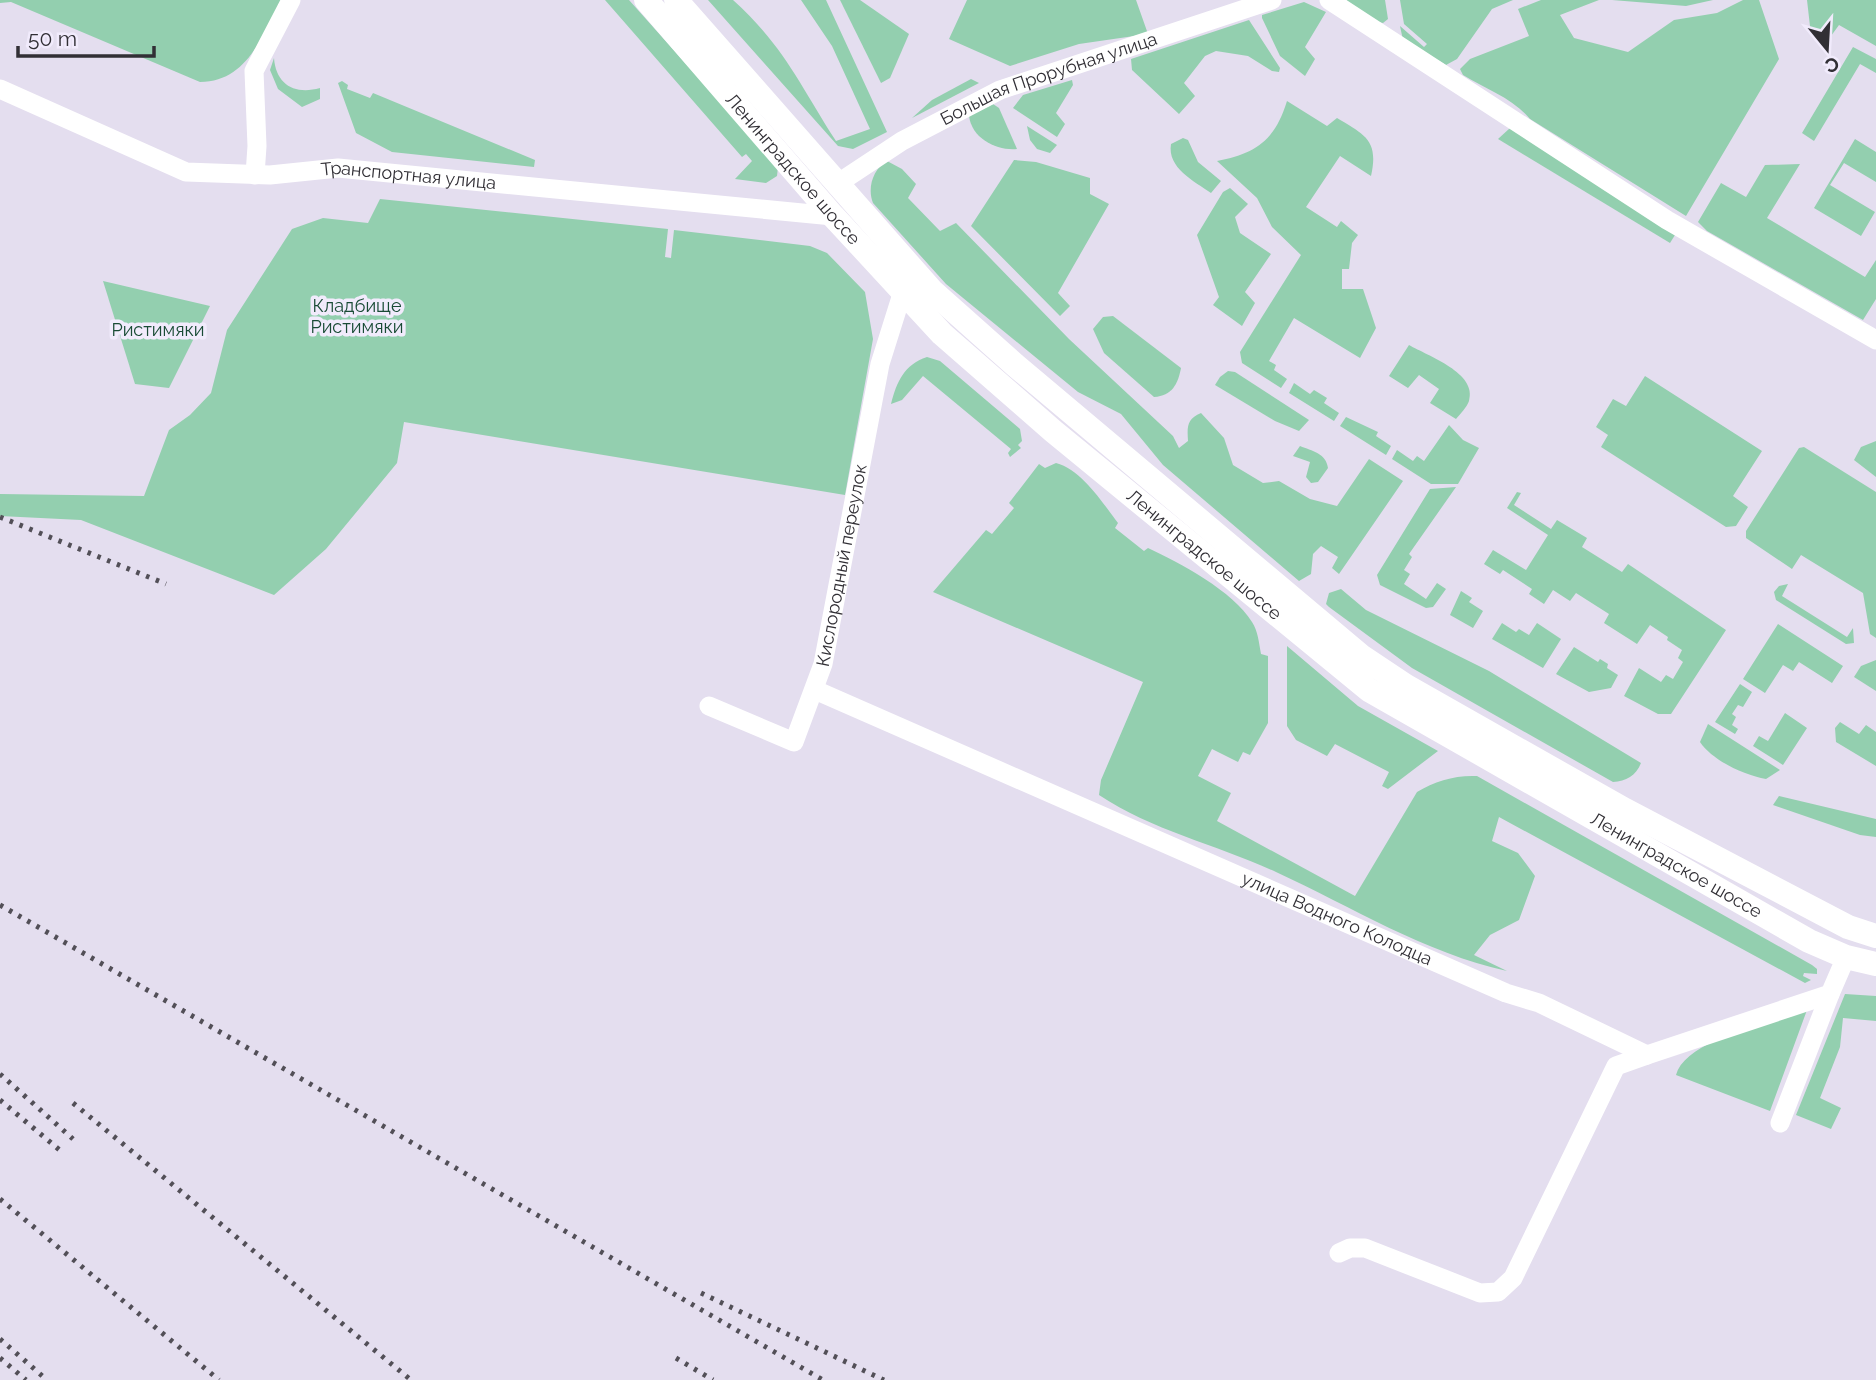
<svg xmlns="http://www.w3.org/2000/svg" width="1876" height="1380" font-family="Raleway,sans-serif">
<style>
.green{fill:#93cfaf}
.lines{fill:none;stroke-linecap:round;stroke-linejoin:round}
.minor{stroke:#fff;stroke-width:19}
.major{stroke:#fff;stroke-width:24}
.rail{stroke:#524f57;stroke-width:5;stroke-dasharray:3.5 7;stroke-linecap:butt}
.labels{text-anchor:middle;stroke-width:7;stroke-linejoin:round;paint-order:stroke}
.street-label{font-size:18px;fill:#312f35;stroke:#f1ebfc}
.park-label{font-size:18px;fill:#194b35;stroke:#f1ebfc}
</style>
<rect width="100%" height="100%" fill="#e4deef"/>
<g class="green">
<path d="M0,0H282C262,36 247,82 200,82L11,2L0,3Z"/>
<polygon points="605,0 629,0 778,167 777,176 766,183 735,179 752,161 746,154 742,157"/>
<path d="M708,0H733C784,46 800,85 836,141L870,129L832,46L801,0H826L887,132L853,149L838,146Z"/>
<polygon points="840,0 860,0 909,34 890,78 881,83"/>
<polygon points="967,0 1136,0 1148,34 1079,44 1010,66 949,39"/>
<polygon points="1346,0 1385,0 1388,19 1383,23 1373,21"/>
<polygon points="1400,0 1513,0 1492,9 1457,59 1446,65 1403,40 1400,26 1424,47 1427,44 1404,24"/>
<path d="M1541,0H1599L1560,15L1574,38L1628,52L1674,20L1717,13L1743,0H1759L1779,59L1686,216L1530,119C1514,99 1486,89 1463,75L1460,69L1470,59L1529,36L1518,9Z"/>
<polygon points="1612,0 1713,0 1686,6"/>
<polygon points="1807,0 1876,0 1876,46 1839,25 1823,47 1811,35"/>
<polygon points="1304,2 1326,12 1305,47 1315,59 1305,76 1280,56 1262,18 1262,15"/>
<polygon points="1249,20 1280,68 1279,72 1272,71 1248,56 1216,51 1205,56 1184,83 1195,96 1179,114 1132,70 1131,59"/>
<polygon points="1853,47 1876,59 1876,73 1860,64 1814,141 1802,133"/>
<path d="M274,58C276,85 295,95 320,88V99L302,107L278,89L270,70Z"/>
<polygon points="971,79 979,83 912,118 932,100"/>
<polygon points="1072,80 1073,85 1056,113 1065,124 1057,137 1013,108 1023,95"/>
<polygon points="342,81 348,85 347,89 370,98 373,93 535,160 534,167 392,152 356,133 338,83"/>
<path d="M1287,101L1327,126L1337,118C1365,135 1379,140 1371,176L1340,156L1306,207L1337,227L1341,221L1358,235L1352,243L1349,269H1342V289H1363L1376,328L1360,358L1294,318L1269,361L1276,365L1274,370L1287,379L1281,388L1242,363L1240,352L1301,255L1272,227L1257,198L1217,161C1256,154 1275,140 1287,101Z"/>
<path d="M993,104L999,108L1017,149C997,151 972,139 969,116Z"/>
<polygon points="1027,126 1057,145 1050,153 1037,149 1030,140"/>
<polygon points="1510,128 1675,235 1670,243 1498,139"/>
<path d="M1183,138L1188,140L1198,162L1221,181L1211,193C1194,181 1167,168 1171,144Z"/>
<polygon points="1855,139 1876,152 1876,182 1844,163 1830,185 1875,212 1861,236 1814,208"/>
<polygon points="1014,160 1036,162 1090,178 1090,194 1109,204 1058,293 1070,306 1060,316 971,226"/>
<path d="M887,161L902,169L916,184L908,198L940,231L956,223L1069,339L1173,436L1179,448L1188,441C1187,426 1187,419 1201,413L1224,438L1233,465L1263,483L1279,481L1310,499L1337,506L1369,459L1403,481L1339,574L1332,568L1338,557L1321,546L1313,554L1311,574L1299,581L1163,465L1121,414L1078,392L946,284L873,203C867,188 873,169 887,161Z"/>
<polygon points="1800,164 1767,218 1865,277 1876,260 1876,299 1863,320 1707,231 1698,222 1721,183 1746,197 1765,165"/>
<polygon points="1230,188 1248,204 1235,217 1240,233 1271,254 1245,292 1255,303 1242,326 1213,305 1219,297 1197,235 1223,192"/>
<polygon points="380,199 668,229 665,257 671,258 674,230 810,246 827,253 865,292 873,339 845,495 404,422 397,463 326,549 274,595 81,520 0,516 0,494 144,496 169,430 190,415 211,393 227,330 292,229 323,218 368,223"/>
<polygon points="103,281 210,306 169,388 135,384"/>
<path d="M1113,316L1181,368C1178,384 1172,396 1154,397L1104,353L1093,329L1103,317Z"/>
<path d="M1409,345C1428,356 1478,373 1469,401C1467,407 1460,414 1456,419L1430,403L1439,389L1419,375L1408,388L1389,376Z"/>
<path d="M927,357L940,361L1020,429L1022,441L1018,445L1021,448L1010,457L1008,453L1011,449L923,376L902,400L891,404C897,381 904,365 927,357Z"/>
<polygon points="1228,371 1235,372 1309,420 1299,431 1275,421 1215,385 1220,377"/>
<polygon points="1645,376 1762,451 1733,496 1748,507 1736,526 1726,527 1601,447 1608,435 1596,427 1613,399 1626,406"/>
<polygon points="1294,383 1310,394 1314,390 1327,398 1324,403 1339,413 1334,421 1289,393"/>
<polygon points="1346,417 1378,432 1376,436 1391,446 1386,455 1340,426"/>
<polygon points="1449,425 1463,440 1479,448 1458,484 1431,484 1392,459 1397,450 1413,461 1417,456 1424,461"/>
<polygon points="1876,441 1876,477 1854,460 1861,447"/>
<path d="M1300,446C1312,451 1326,453 1328,468L1318,482L1311,483L1306,477L1310,462L1293,456Z"/>
<polygon points="1804,447 1876,492 1876,638 1870,634 1863,593 1801,555 1792,569 1746,538 1746,531 1799,448"/>
<path d="M1056,463C1082,470 1102,502 1118,523L1115,528L1144,551L1148,548C1180,563 1233,591 1252,622C1258,631 1259,643 1261,654L1268,656V723L1250,755L1243,752L1238,762L1212,749L1198,776L1231,793L1217,821L1355,896L1417,792C1435,781 1455,775 1477,776L1812,965L1817,969V974L1804,973L1803,976L1811,980L1805,983L1499,817L1492,841L1518,853L1535,876L1519,920L1490,935L1474,955L1507,971C1425,953 1352,907 1276,872C1218,845 1153,831 1099,795L1101,780L1143,682L933,592L986,530L992,534L1014,508L1009,503L1039,464L1045,468Z"/>
<polygon points="1456,487 1409,554 1412,557 1404,570 1410,574 1404,584 1426,599 1437,583 1446,589 1433,607 1426,608 1380,585 1377,575 1430,489"/>
<polygon points="1517,492 1521,493 1514,505 1551,529 1557,520 1587,538 1582,547 1622,572 1628,564 1726,630 1671,714 1658,714 1624,696 1639,668 1661,682 1666,675 1673,679 1683,662 1678,658 1682,650 1667,640 1668,637 1650,625 1637,644 1604,623 1609,614 1576,593 1570,601 1553,590 1544,604 1529,594 1532,589 1503,570 1500,574 1484,564 1493,550 1526,570 1548,535 1507,508"/>
<polygon points="1788,584 1782,596 1847,637 1853,628 1854,643 1846,644 1776,600 1774,592 1779,586"/>
<path d="M1341,589L1366,610L1489,671L1641,763C1636,776 1626,781 1613,782L1412,668L1329,607L1326,604L1329,593Z"/>
<polygon points="1461,591 1472,598 1469,602 1483,611 1473,628 1450,615"/>
<polygon points="1502,623 1516,632 1519,629 1529,635 1537,623 1561,639 1543,668 1492,639"/>
<polygon points="1778,624 1843,666 1832,683 1799,662 1793,671 1783,665 1765,693 1743,679"/>
<polygon points="1287,646 1358,706 1438,751 1388,789 1382,786 1389,772 1335,744 1327,756 1296,740 1287,726"/>
<polygon points="1574,647 1598,662 1600,659 1608,664 1607,668 1618,675 1611,688 1589,692 1556,674"/>
<polygon points="1876,660 1876,691 1854,677 1861,666"/>
<polygon points="1740,684 1752,692 1743,707 1738,705 1732,714 1736,717 1732,725 1738,729 1735,734 1715,722"/>
<polygon points="1785,713 1807,728 1783,765 1753,746 1759,736 1768,741"/>
<polygon points="1840,722 1859,734 1866,725 1876,732 1876,766 1836,742 1835,728"/>
<path d="M1708,724L1780,770L1766,779C1744,775 1713,761 1700,742Z"/>
<polygon points="1779,796 1876,819 1876,837 1860,835 1773,805"/>
<polygon points="1845,994 1876,996 1876,1021 1843,1018 1840,1047 1820,1098 1841,1108 1831,1129 1796,1115"/>
<path d="M1807,1010L1770,1111L1676,1075C1685,1040 1773,1021 1807,1010Z"/>
</g>
<g class="lines">
<g class="minor">
<polyline points="1329,0 1667,220 1876,340"/>
<path id="s1" d="M0,89L186,172L270,175L338,168L833,216"/>
<polyline points="255,175 257,146 254,71 291,0"/>
<path id="s2" d="M837,184L902,141L1000,90L1272,0"/>
<path id="s3" d="M815,690L1506,993L1539,1003L1647,1055L1830,994L1846,957"/>
<path id="s4" d="M709,706L794,742L823,664L880,364L902,294"/>
<polyline points="1780,1123 1830,994"/>
<polyline points="1339,1253 1350,1248 1365,1248 1480,1293 1498,1292 1513,1278 1616,1066 1647,1055"/>
</g>
<g class="major">
<path id="s5" d="M646,0L833,216L942,334L1053,431L1369,690L1809,941L1846,957L1876,964"/>
<polyline points="676,0 932,291 1015,365 1361,656 1406,686 1625,810 1848,927 1876,936"/>
</g>
<g class="rail">
<polyline points="0,517 166,584"/>
<polyline points="0,905 823,1380"/>
<polyline points="0,1074 73,1139"/>
<polyline points="0,1100 62,1152"/>
<polyline points="73,1103 411,1380"/>
<polyline points="0,1199 219,1380"/>
<polyline points="701,1293 884,1380"/>
<polyline points="0,1339 47,1380"/>
<polyline points="0,1358 26,1380"/>
<polyline points="676,1358 713,1380"/>
</g>
</g>
<g class="labels">
<g class="street-label">
<text dy="6" stroke="none"><textPath href="#s2" startOffset="238">Большая Прорубная улица</textPath></text>
<text dy="6" stroke="none"><textPath href="#s5" startOffset="224">Ленинградское шоссе</textPath></text>
<text dy="6" stroke="none"><textPath href="#s1" startOffset="427">Транспортная улица</textPath></text>
<text dy="6" stroke="none"><textPath href="#s5" startOffset="789">Ленинградское шоссе</textPath></text>
<text dy="6" stroke="none"><textPath href="#s4" startOffset="276">Кислородный переулок</textPath></text>
<text dy="6" stroke="none"><textPath href="#s5" startOffset="1356">Ленинградское шоссе</textPath></text>
<text dy="6" stroke="none"><textPath href="#s3" startOffset="570">улица Водного Колодца</textPath></text>
</g>
<g class="park-label">
<text x="357" y="312">Кладбище<tspan x="357" dy="21">Ристимяки</tspan></text>
<text x="158" y="336">Ристимяки</text>
</g>
</g>
<g transform="translate(1827 49) rotate(162)" stroke="#f1ebfc" stroke-width="5" paint-order="stroke">
<path d="M0-5L12 26L0 18L-12 26Z" fill="#312f35"/>
<text y="-10" font-size="19" font-weight="bold" text-anchor="middle" fill="#312f35">С</text>
</g>
<path d="M18 46v10h136v-10" fill="none" stroke="#312f35" stroke-width="3.5"/>
<text x="28" y="46" font-size="21" fill="#312f35" stroke="#f1ebfc" stroke-width="5" paint-order="stroke">50 m</text>
</svg>
